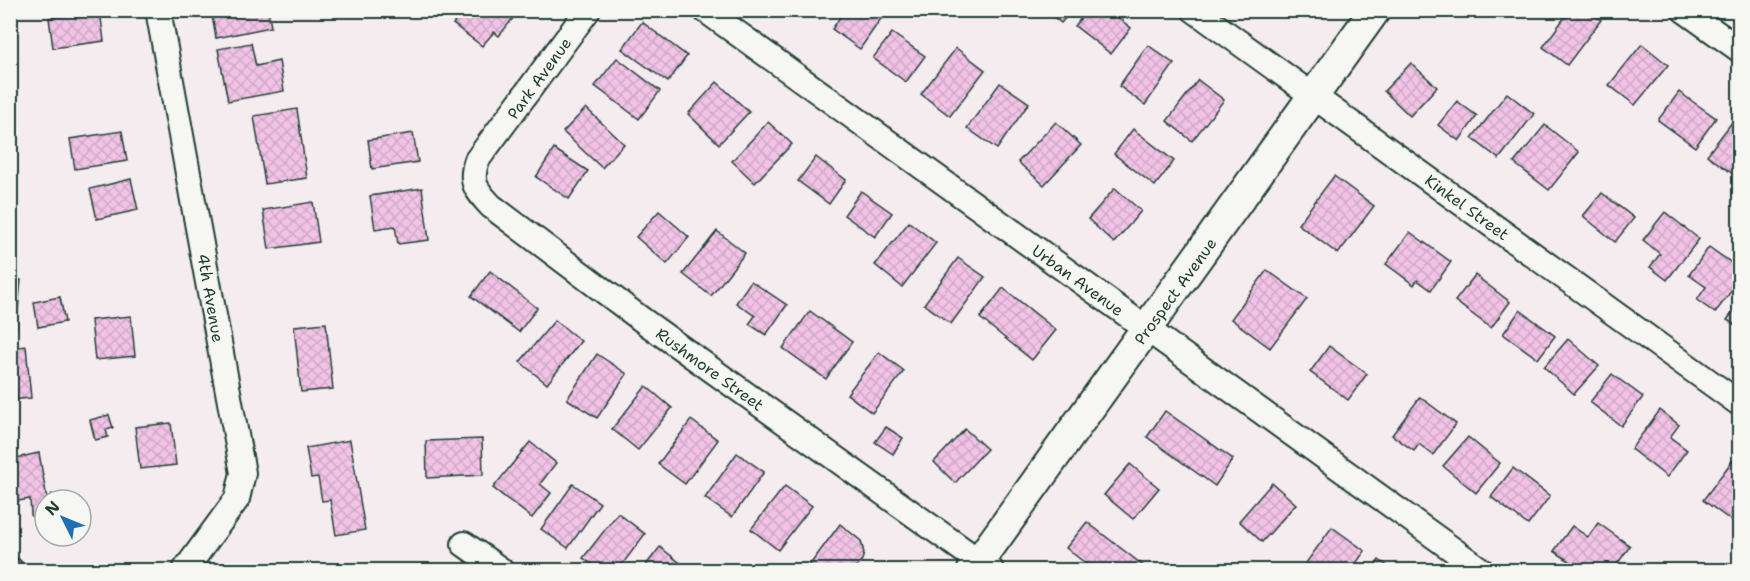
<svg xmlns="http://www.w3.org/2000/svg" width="1750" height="581" font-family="'Shantell Sans',sans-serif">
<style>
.building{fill:url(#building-cross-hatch);stroke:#1f3d34;stroke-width:1.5}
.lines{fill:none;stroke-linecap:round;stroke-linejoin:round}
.minor-casing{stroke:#1f3d34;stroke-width:28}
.major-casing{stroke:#1f3d34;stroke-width:34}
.minor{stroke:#f6f6f2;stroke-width:24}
.major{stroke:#f6f6f2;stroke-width:30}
.labels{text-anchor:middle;stroke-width:4.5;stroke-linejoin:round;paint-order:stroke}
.street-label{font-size:16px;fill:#1f3d34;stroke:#f6f6f2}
</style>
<defs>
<pattern id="building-cross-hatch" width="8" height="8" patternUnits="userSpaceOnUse" patternTransform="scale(1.5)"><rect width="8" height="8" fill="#f2c3e6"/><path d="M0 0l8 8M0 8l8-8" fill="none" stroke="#cfa8c6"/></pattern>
</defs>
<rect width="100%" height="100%" fill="#f5ecf0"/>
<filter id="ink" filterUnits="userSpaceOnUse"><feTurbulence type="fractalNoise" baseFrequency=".0167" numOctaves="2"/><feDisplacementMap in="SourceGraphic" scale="12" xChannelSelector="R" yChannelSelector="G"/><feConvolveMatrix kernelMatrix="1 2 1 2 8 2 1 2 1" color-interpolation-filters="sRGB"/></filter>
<g filter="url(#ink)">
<g class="building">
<polygon points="211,10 268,10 271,27 216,38"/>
<polygon points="464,10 505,10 514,17 499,36 494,32 482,46 453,24"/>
<polygon points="807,10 826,10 819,19"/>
<polygon points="845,10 887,10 860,49 832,29"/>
<polygon points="1045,10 1072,10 1061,23"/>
<polygon points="1087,10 1108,10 1131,28 1111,54 1075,26"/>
<polygon points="1490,10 1507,10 1502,19"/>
<polygon points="1570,10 1588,10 1601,20 1567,65 1543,47"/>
<polygon points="100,11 104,41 53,48 49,18"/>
<polygon points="642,22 687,56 668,82 622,49"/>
<polygon points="892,33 925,56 906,82 873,58"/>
<polygon points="251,43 256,66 279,61 284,91 228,101 218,49"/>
<polygon points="1642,44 1668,65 1635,105 1609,85"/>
<polygon points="1148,45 1174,64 1145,105 1119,86"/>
<polygon points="956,48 985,70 950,116 921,94"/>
<polygon points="617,58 660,91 639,119 595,86"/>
<polygon points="1411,63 1437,87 1410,116 1384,91"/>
<polygon points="1198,80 1224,100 1192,141 1167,121"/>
<polygon points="717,82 749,112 719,144 688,114"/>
<polygon points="1000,83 1029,103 997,149 967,128"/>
<polygon points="1679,92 1716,118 1695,147 1658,120"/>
<polygon points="1507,93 1534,114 1499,159 1472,138"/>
<polygon points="1457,101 1477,116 1459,141 1438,125"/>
<polygon points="586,108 624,144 602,168 563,132"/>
<polygon points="297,109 307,178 265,184 254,116"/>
<polygon points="1739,113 1740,165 1733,174 1707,155"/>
<polygon points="768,122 792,144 755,183 732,161"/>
<polygon points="1056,122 1081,145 1044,185 1018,162"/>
<polygon points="1545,125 1579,152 1549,190 1514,163"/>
<polygon points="1133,129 1174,161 1155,186 1114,154"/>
<polygon points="122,131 127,161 75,169 70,139"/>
<polygon points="413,133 418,162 372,169 368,140"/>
<polygon points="554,149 588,171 569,199 536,177"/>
<polygon points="816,157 846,180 829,204 798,181"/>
<polygon points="1334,176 1374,206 1338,254 1298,224"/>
<polygon points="131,179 138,210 97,219 90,189"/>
<polygon points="422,188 429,240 398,244 395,226 375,229 370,196"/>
<polygon points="1115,188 1141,211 1114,243 1088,219"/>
<polygon points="861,191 892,213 875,237 844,215"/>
<polygon points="1602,193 1634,218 1615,242 1583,216"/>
<polygon points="313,202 319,242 269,249 263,210"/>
<polygon points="659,211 689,237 667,264 636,237"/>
<polygon points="1665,212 1699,239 1667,280 1650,267 1660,254 1643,240"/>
<polygon points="909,222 936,243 902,287 875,265"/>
<polygon points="717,231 745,253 711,296 683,274"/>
<polygon points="1410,232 1451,262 1431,290 1417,280 1414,285 1386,264"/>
<polygon points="1709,247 1740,269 1740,279 1715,313 1697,300 1706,287 1689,275"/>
<polygon points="958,258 985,277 951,324 924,304"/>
<polygon points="1267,270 1307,299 1270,348 1231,319"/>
<polygon points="490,271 537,308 519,332 471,296"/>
<polygon points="1475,275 1510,302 1491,328 1455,301"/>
<polygon points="10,279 21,280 16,330 10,329"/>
<polygon points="751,281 787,305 766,335 749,324 755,316 736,303"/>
<polygon points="1003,288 1056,330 1032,360 980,318"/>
<polygon points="60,297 65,322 38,327 34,302"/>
<polygon points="1740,303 1740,328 1727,320"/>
<polygon points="1520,310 1555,336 1538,359 1503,334"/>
<polygon points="810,311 852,342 826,379 783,348"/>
<polygon points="131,316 135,356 95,360 91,320"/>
<polygon points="555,320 581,341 547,384 520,362"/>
<polygon points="326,323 333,389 301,392 294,326"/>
<polygon points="1568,339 1599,366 1574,394 1544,367"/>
<polygon points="26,346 31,398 10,400 10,348"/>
<polygon points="1329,346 1367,374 1348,400 1310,372"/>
<polygon points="879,352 904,371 872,413 847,394"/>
<polygon points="597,354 627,374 597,418 567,399"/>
<polygon points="1612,374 1643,397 1621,426 1590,402"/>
<polygon points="646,386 672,408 638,450 612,429"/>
<polygon points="1420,397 1456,424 1433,455 1419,444 1414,451 1392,435"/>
<polygon points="1660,410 1679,425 1670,437 1687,450 1667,477 1631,449"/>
<polygon points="1165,411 1233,459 1215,486 1147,437"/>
<polygon points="109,415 113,428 106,430 108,437 95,440 90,420"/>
<polygon points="691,420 718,440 685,484 658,464"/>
<polygon points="171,423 176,465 140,469 135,427"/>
<polygon points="886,427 903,438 893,454 875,442"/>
<polygon points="965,429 987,449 955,483 934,462"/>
<polygon points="1468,437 1500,463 1476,493 1443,466"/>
<polygon points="482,439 483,475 427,478 426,441"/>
<polygon points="350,440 365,530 336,535 330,500 322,501 318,477 311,478 306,448"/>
<polygon points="530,442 556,463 540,484 551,493 532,518 493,488"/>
<polygon points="39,453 47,499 52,494 57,500 45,500 45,532 31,515 30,499 13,502 10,482 10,464 17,463 16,458"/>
<polygon points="737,453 764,472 732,517 705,498"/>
<polygon points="1732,461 1740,466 1740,527 1703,500"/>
<polygon points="1130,464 1159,488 1133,519 1104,495"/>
<polygon points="1513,468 1550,496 1528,525 1491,497"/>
<polygon points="1272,483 1296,504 1262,542 1239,521"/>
<polygon points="573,484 600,503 568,548 541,529"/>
<polygon points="785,486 812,506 778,550 751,529"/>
<polygon points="618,513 645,534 618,570 600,570 583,558"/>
<polygon points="1087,522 1149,570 1094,570 1066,548"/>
<polygon points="1598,523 1630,546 1613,570 1583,570 1554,551 1572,526 1588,537"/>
<polygon points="840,524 861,541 864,553 862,560 854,570 806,570"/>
<polygon points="1332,527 1365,551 1351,570 1307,570 1303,567"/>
<polygon points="660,547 684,566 681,570 642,570"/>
<polygon points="1379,560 1393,570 1372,570"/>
</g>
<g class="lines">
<defs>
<g id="minor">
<polyline points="158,10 243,473 237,499 185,570"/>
<path d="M588,10L477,160C469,182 476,190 491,206L645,322L991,570"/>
<polyline points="705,10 1481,570"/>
<polyline points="1194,10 1740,404"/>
<polyline points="1684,10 1740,50"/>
<polyline points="464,544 501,570"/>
<polyline points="10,570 11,570"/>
</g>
<polyline id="major" points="973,570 1375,10"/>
</defs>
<use href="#minor" class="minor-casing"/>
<use href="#major" class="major-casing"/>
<use href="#minor" class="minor"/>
<use href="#major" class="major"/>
</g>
</g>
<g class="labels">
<g class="street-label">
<text transform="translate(539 78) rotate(-54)" y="6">Park Avenue</text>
<text transform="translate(1467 207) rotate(36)" y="6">Kinkel Street</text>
<text transform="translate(1078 280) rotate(36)" y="6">Urban Avenue</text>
<text transform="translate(1175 291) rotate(-54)" y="6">Prospect Avenue</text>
<text transform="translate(211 298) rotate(80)" y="6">4th Avenue</text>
<text transform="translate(710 369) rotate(36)" y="6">Rushmore Street</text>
</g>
</g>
<rect width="1750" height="581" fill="none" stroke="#f6f6f2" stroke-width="36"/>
<rect x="18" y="18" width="1714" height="545" fill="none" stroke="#1f3d34" stroke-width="2" filter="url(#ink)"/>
<g transform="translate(63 518) rotate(313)"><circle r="28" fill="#f6f6f2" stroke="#a0aca6" stroke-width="1.5"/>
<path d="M0-4.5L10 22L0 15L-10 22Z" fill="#1f6fb2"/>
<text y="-9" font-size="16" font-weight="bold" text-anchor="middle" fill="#1f3d34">N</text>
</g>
</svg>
